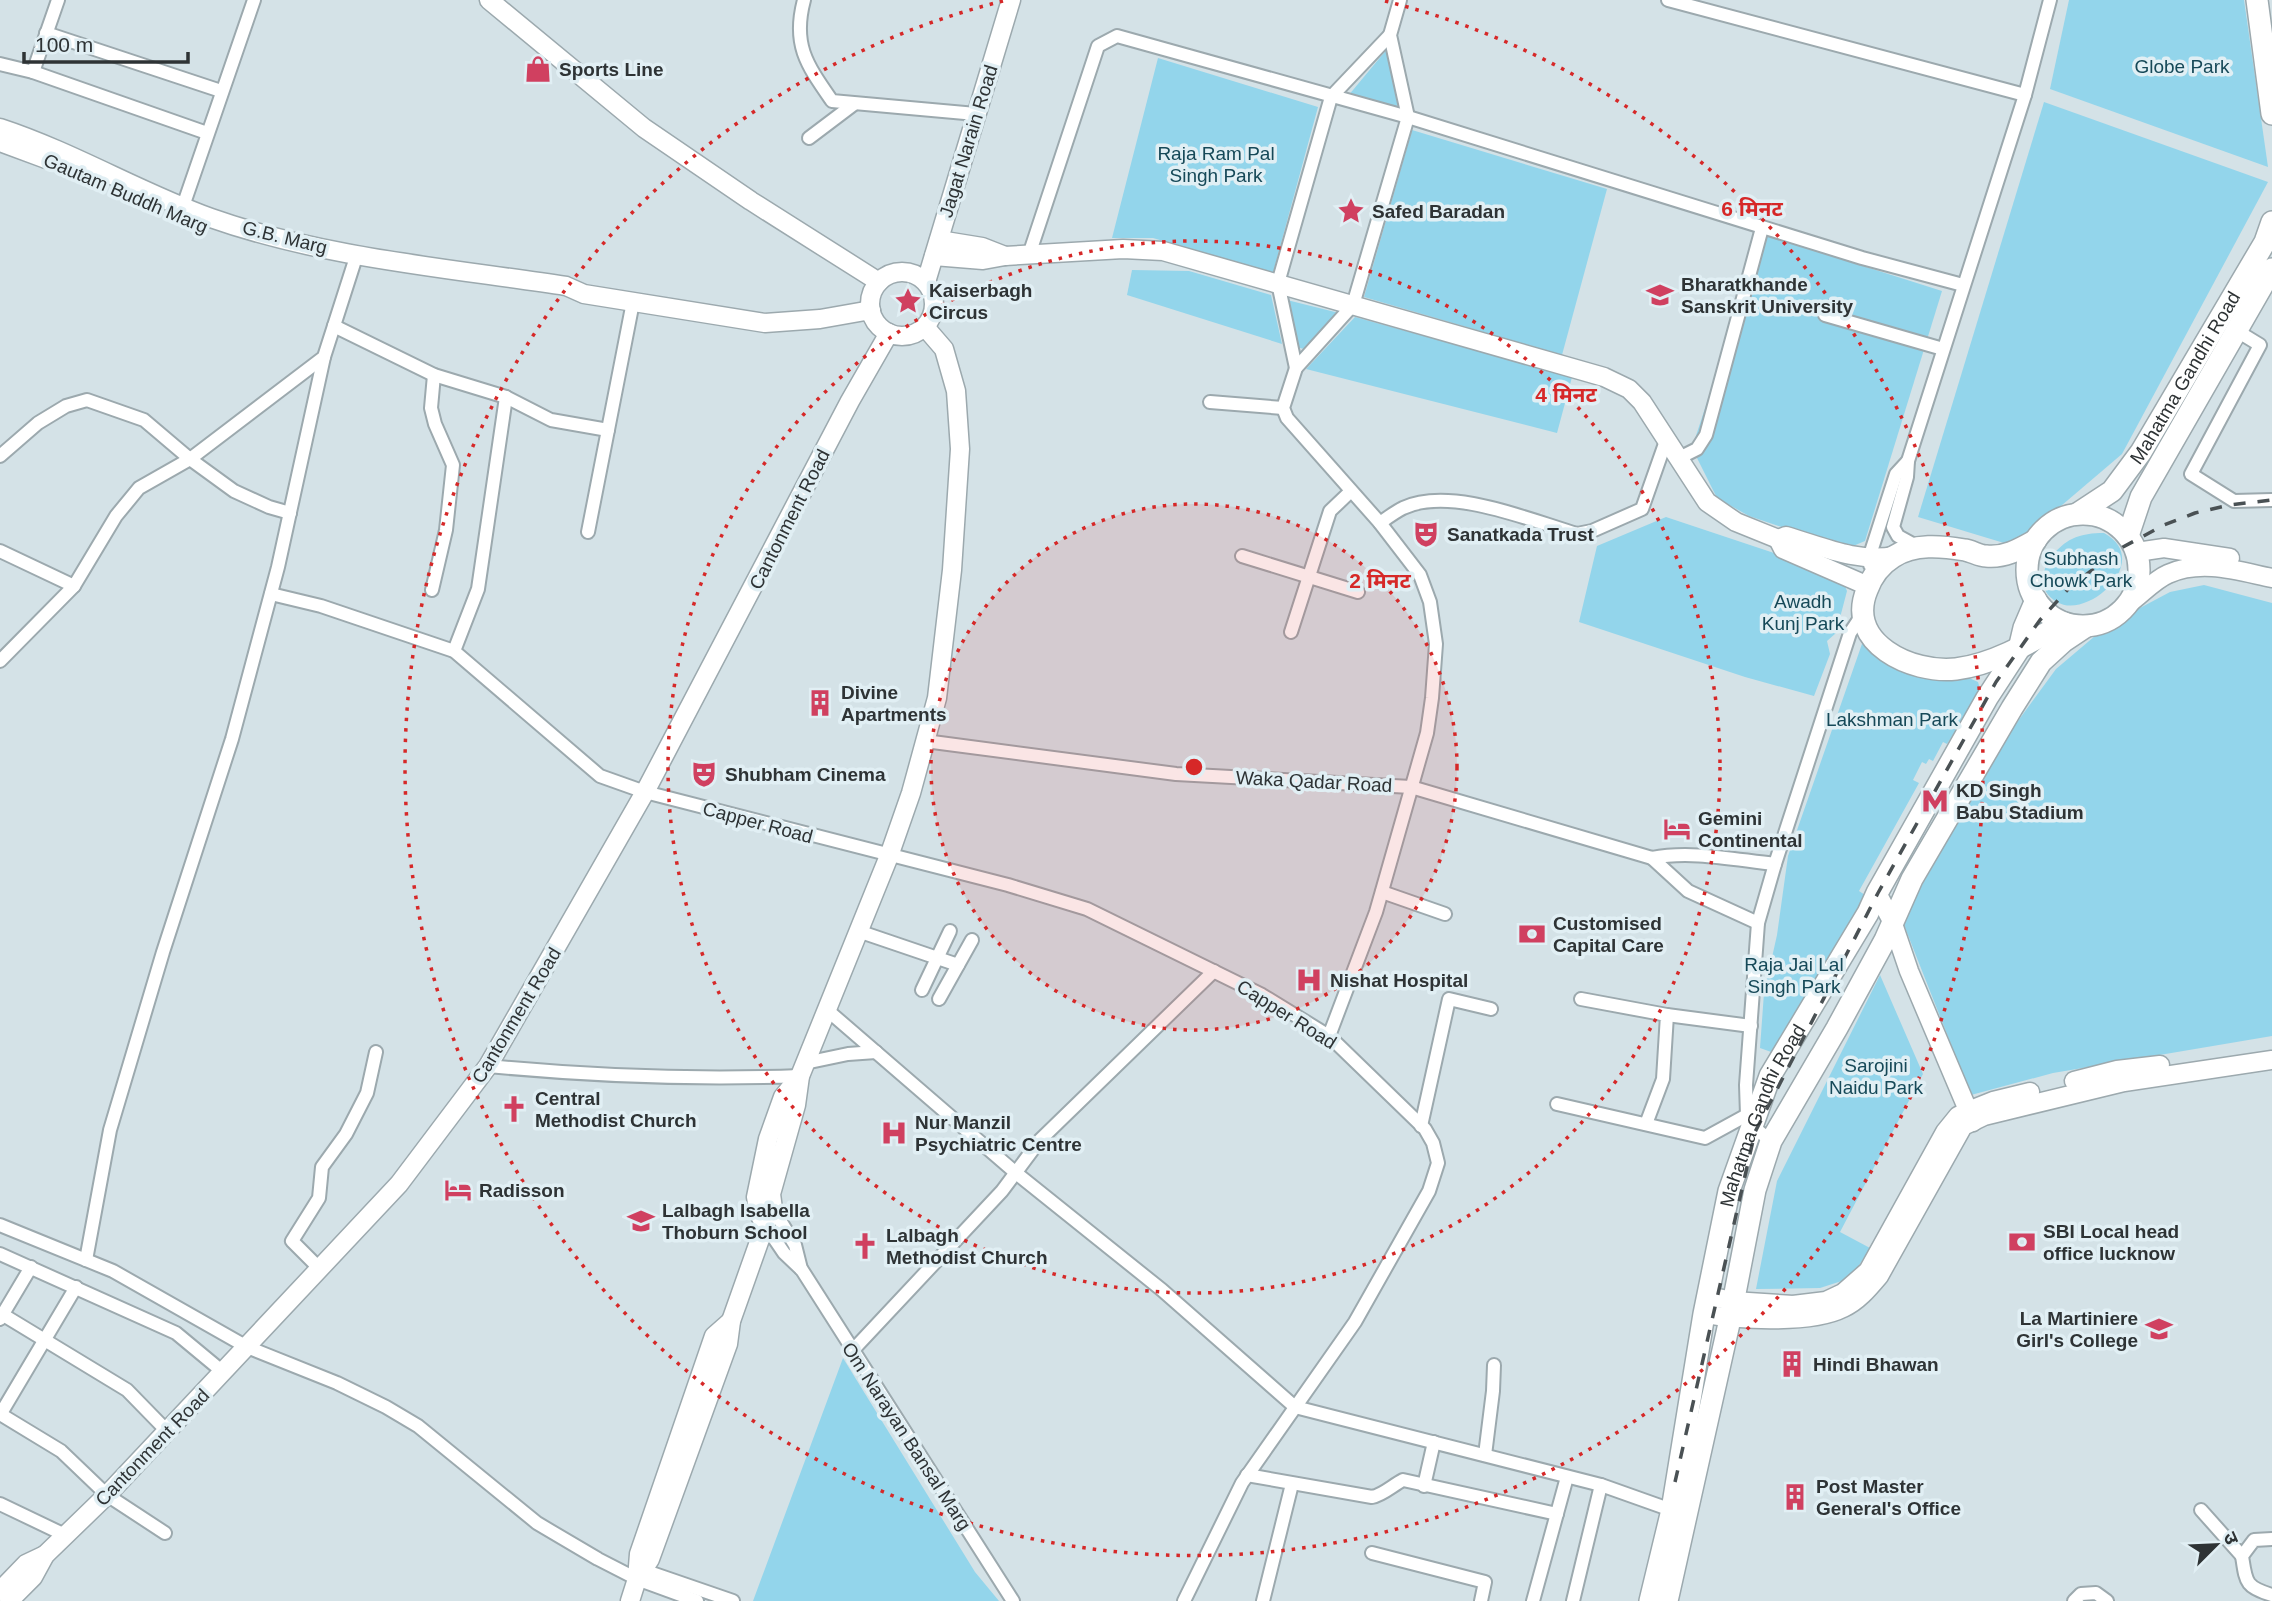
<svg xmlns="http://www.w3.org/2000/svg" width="2272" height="1601" font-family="Arial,'Noto Sans Devanagari',sans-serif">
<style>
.green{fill:#93d5eb}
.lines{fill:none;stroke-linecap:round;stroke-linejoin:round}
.street-casing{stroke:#9ca9ae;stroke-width:16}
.secondary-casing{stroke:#9ca9ae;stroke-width:21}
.primary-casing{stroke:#9ca9ae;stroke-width:24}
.street{stroke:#fff;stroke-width:12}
.secondary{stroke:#fff;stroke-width:18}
.primary{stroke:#fff;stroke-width:21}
.rail{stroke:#4a5154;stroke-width:3.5;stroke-dasharray:12 12;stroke-linecap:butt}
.ring{fill:none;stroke:#d62828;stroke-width:3.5;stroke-dasharray:3.5 7}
.labels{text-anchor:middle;stroke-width:7;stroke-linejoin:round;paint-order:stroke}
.park-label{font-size:19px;fill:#164958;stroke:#e1eff4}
.poi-label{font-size:19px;font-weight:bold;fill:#2e3335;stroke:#e1eff4;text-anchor:start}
.street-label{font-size:19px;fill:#2e3335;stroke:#e1eff4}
.centre{fill:#d62828;stroke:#e1eff4;stroke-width:3.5}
.ring-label{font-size:21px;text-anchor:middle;font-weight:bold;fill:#d62828;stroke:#e1eff4;stroke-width:7;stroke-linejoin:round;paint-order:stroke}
</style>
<rect width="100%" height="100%" fill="#d4e2e7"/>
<g class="green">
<polygon points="2069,0 2244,0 2268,167 2050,89"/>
<polygon points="1388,48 1398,108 1348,96"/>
<polygon points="1158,58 1318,107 1273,273 1153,238 1112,238"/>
<polygon points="2044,102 2268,182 2122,454 2014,546 1918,517"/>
<polygon points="1412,130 1607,189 1562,355 1364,297"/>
<polygon points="1762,234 1942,291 1865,541 1846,549 1749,516 1717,498 1692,448"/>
<polygon points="1132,270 1189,271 1271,295 1282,344 1127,295"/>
<polygon points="1287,300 1339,313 1308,350 1296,347"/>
<polygon points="1355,317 1572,377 1557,433 1306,369"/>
<polygon points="1666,517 1840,575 1847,591 1836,633 1827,641 1830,654 1814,696 1745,677 1579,622 1597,546"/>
<path d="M2104,533C2154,560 2088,621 2057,602C2027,585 2051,549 2072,539C2082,534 2093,533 2104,533Z"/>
<polygon points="2204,585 2272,603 2272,1036 2053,1073 1971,1095 1902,920 2007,736 2056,669 2108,625 2170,592"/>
<polygon points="1863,641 1881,659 1935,680 1967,677 1978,682 1981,692 1947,744 1943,742 1933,761 1929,759 1926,764 1922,762 1913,780 1919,783 1859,891 1868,897 1774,1053 1760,1048 1764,993 1777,935 1788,856"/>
<polygon points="1880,975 1923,1074 1840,1232 1870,1248 1851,1278 1820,1288 1756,1289 1777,1181"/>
<polygon points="843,1358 975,1572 999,1601 753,1601"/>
</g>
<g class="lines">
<defs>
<g id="street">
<path d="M804,0C792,45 807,65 832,101L976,114"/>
<polyline points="1668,0 2025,95"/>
<polyline points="46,33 221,91"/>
<polyline points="0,64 33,72 207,133"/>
<polyline points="33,72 58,0"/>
<polyline points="809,138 854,104"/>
<polyline points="180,215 254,0"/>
<polyline points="1029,255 1098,46 1117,36 1408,117 1862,258 1963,285"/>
<polyline points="1825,315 1943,349"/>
<polyline points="334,326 434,375 506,397 551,420 608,430"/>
<polyline points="2237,331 2260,345 2191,474 2234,501 2272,500"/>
<polyline points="1296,368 1278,283 1331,97 1390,35"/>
<polyline points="1210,402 1283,408"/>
<polyline points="0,456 38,423 66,406 87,400 144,420 190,459 234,491 269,507 290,513"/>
<polyline points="1679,458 1697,449 1706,435 1762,228"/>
<path d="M1380,523C1387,518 1395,512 1403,508C1450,486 1529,520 1577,534L1592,531L1642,509L1667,438"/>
<polyline points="588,532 633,302"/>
<polyline points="1918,547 1898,536 1893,527 1907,477 1908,461 2025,95 2050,0"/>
<polyline points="0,551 74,586"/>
<polyline points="1242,556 1358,592"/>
<polyline points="1870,565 1869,558 1896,474 1908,461"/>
<polyline points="432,590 446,530 453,465 435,424 431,408 434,375"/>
<polyline points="271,594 321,606 454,651 600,776 645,792 1008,885 1087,909 1262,995 1329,1036 1425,1129 1433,1143 1438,1163 1429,1191 1355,1322 1242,1483 1184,1601"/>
<polyline points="1291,632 1330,511 1351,491"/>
<polyline points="454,651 478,589 506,397"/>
<polyline points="0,661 74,586 116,516 139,488 190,459 324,357 357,254"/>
<path d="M925,741L1176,774L1411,787L1652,858C1691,850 1736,860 1775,864"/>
<polyline points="1652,858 1688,891 1758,923"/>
<polyline points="1382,892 1445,914"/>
<polyline points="858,931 958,965"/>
<polyline points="922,990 950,931"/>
<polyline points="939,999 972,940"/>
<polyline points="1581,999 1667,1015 1663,1079 1646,1124"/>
<polyline points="826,1009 1016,1173 1162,1290 1295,1407 1601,1485 1677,1512"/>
<polyline points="1667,1015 1751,1026"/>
<polyline points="1329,1036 1376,912 1427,733 1432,698 1436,644 1430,602 1420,575 1380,523 1287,418 1283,408 1296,368 1353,305 1408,117 1390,35 1400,0"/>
<polyline points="805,1063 848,1054 876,1052"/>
<path d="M488,1066C592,1076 695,1080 800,1076"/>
<polyline points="1557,1104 1705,1138 1747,1115"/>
<polyline points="1421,1126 1449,999 1491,1009"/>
<polyline points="1771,1141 1751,1125 1747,1115 1746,1085 1758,923 1775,864 1850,633 1862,615"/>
<polyline points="773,1209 795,1245 801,1269"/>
<polyline points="0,1225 113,1271 247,1347 337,1383 386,1407 418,1426 537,1523 598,1559 637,1579 697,1601"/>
<polyline points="765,1225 784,1253 802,1270 1013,1601"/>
<polyline points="0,1254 176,1333 223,1372"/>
<polyline points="86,1260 110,1130 163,952 232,739 278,567 324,357"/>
<polyline points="320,1269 292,1241 319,1198 322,1167 346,1134 367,1093 376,1052"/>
<polyline points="0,1313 127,1390 167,1431"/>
<polyline points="0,1319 31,1267"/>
<polyline points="853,1350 1002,1191 1040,1140 1214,971"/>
<polyline points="0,1414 61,1451 107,1495 165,1533"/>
<polyline points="0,1415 76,1287"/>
<polyline points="1485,1455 1493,1391 1494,1365"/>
<path d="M1247,1475L1372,1497C1383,1495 1393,1485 1403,1480L1557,1514"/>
<polyline points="1424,1486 1434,1442"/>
<polyline points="0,1504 67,1536"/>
<polyline points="2201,1510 2242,1556"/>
<path d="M2272,1539L2254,1540L2242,1556C2246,1582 2245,1587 2272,1595"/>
<polyline points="1372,1553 1485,1582 1481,1601"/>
<polyline points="643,1570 733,1601"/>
<polyline points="1263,1601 1292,1484"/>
<polyline points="1533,1601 1567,1477"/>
<polyline points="1573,1601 1601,1485"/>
<polyline points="2074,1601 2081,1594 2096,1593 2107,1601"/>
</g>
<g id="secondary">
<polyline points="489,0 644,128 751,201 879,282"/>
<path d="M0,128C73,152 139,192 211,218C324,258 448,268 566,286L584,294L765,323L820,319L871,310"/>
<polyline points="0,142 46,159"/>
<polyline points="939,240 982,247 1005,256"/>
<path d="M934,256L983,260L1005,256L1123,249L1163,251L1604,377L1629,389L1642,402L1707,502L1736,522L1778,539L1786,536C1821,546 1857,563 1894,556"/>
<circle cx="902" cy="304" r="32"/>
<polyline points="926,282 1011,0"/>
<polyline points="1778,539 1783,549 1868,586"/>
<polyline points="2137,552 2164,548 2230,558"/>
<path d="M2128,604C2141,595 2154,580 2168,574C2202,559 2238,571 2272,578"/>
<polyline points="1877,893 1892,921 1909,971 1973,1122"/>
<polyline points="2074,1081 2117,1070 2160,1065"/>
<polyline points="765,1225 759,1214 756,1197 768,1139 783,1097 800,1076"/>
<polyline points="1708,1296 1733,1301 1793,1305 1826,1301 1843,1293 1868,1271 1945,1132 1958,1116 1968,1111 1993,1101 2030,1092"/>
<path d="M1704,1314C1739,1320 1812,1324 1843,1308C1858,1301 1868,1289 1879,1276L1963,1126L1984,1116L2124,1082L2272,1060"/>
<polyline points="637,1579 650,1559 728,1344 731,1321 765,1225 773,1209 771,1194 796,1105 800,1076 889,856 911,793 937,698 952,570 960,449 956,391 944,349 925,327"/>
<polyline points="0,1591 26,1564 45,1555"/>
<polyline points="9,1601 33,1577 45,1555 107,1495 399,1184 488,1066 645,792 850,401 889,333"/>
<polyline points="630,1601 637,1579 639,1554 714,1336 731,1321"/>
</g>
<g id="primary">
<polyline points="2257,0 2272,114"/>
<path id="s1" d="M2077,514L2112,491L2141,452L2265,242L2272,222"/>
<circle cx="2083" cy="570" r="56"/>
<polyline points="2128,536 2141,497 2272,269"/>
<path d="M2036,540C2020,549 2005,558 1986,556C1979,556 1972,551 1965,550C1942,546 1914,543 1893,557C1880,565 1872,576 1867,590C1845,643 1912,674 1956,669C1995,664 2031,642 2064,623"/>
<path id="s2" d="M1650,1601L1672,1510L1704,1314L1729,1191L1770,1076L1868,913L1877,893L1987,698L2019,649L2024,628L2036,600"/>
<polyline points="1667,1601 1730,1319 1755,1190 1771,1141 1837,1028 1885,940 1912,879 2012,708 2041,662 2064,641 2085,627"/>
</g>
</defs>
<use href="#street" class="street-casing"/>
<use href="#secondary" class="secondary-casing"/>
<use href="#primary" class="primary-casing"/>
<use href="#street" class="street"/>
<use href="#secondary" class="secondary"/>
<use href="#primary" class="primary"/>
<polyline class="rail" points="1675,1482 1755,1132 1878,893 1996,682 2040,620 2071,586 2123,547 2164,525 2195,513 2229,505 2272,500"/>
</g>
<circle cx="1194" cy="767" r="263" fill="#d62828" fill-opacity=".12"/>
<g class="ring">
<circle cx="1194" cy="767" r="263"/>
<circle cx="1194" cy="767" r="526"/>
<path d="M1385 1A789 789 0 1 1 1003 1"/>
</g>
<defs>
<symbol id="shop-bare" viewBox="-9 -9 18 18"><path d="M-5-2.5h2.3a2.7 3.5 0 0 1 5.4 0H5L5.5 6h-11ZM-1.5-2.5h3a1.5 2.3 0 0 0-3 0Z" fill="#d04060" stroke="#e1eff4" stroke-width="2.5" paint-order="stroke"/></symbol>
<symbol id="sight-bare" viewBox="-9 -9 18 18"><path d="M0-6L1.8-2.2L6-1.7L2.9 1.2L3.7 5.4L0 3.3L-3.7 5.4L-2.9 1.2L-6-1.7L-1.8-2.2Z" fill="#d04060" stroke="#e1eff4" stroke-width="2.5" paint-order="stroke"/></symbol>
<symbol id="university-bare" viewBox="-9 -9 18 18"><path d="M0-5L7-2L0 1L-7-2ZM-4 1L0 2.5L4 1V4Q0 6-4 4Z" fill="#d04060" stroke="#e1eff4" stroke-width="2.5" paint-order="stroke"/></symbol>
<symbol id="theatre-bare" viewBox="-9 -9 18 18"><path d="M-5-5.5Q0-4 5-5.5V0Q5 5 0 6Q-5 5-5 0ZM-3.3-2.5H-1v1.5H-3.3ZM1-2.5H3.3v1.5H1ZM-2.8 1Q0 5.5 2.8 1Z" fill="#d04060" stroke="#e1eff4" stroke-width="2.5" paint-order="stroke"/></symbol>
<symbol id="building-bare" viewBox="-9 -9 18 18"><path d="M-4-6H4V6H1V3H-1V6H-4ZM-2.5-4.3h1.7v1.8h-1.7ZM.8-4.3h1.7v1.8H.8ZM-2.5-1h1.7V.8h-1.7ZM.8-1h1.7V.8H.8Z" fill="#d04060" stroke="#e1eff4" stroke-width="2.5" paint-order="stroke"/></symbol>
<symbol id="metro-bare" viewBox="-9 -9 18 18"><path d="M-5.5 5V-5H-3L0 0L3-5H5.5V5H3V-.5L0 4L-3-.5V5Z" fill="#d04060" stroke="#e1eff4" stroke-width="2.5" paint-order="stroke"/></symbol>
<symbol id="hotel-bare" viewBox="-9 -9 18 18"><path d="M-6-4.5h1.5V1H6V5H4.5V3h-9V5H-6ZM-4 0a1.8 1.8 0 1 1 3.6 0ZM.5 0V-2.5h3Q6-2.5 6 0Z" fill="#d04060" stroke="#e1eff4" stroke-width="2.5" paint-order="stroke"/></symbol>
<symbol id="bank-bare" viewBox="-9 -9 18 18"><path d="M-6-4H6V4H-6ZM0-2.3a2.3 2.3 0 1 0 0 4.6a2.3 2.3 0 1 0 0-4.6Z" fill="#d04060" stroke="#e1eff4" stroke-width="2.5" paint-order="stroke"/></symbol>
<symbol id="hospital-bare" viewBox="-9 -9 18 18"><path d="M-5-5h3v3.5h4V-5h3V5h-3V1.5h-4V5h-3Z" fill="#d04060" stroke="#e1eff4" stroke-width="2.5" paint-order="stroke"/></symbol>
<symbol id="church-bare" viewBox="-9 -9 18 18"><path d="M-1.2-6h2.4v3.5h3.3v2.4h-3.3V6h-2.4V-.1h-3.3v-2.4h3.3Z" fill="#d04060" stroke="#e1eff4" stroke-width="2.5" paint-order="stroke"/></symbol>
<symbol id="school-bare" viewBox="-9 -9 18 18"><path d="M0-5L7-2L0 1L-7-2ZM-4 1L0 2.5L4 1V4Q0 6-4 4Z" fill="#d04060" stroke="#e1eff4" stroke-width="2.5" paint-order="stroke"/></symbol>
</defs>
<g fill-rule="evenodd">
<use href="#shop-bare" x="519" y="50" width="38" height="38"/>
<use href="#sight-bare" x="1332" y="192" width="38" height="38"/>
<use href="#university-bare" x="1641" y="276" width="38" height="38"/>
<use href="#sight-bare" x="889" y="282" width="38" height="38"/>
<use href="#theatre-bare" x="1407" y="515" width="38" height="38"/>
<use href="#building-bare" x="801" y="684" width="38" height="38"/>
<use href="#theatre-bare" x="685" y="755" width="38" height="38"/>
<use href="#metro-bare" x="1916" y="782" width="38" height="38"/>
<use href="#hotel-bare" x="1658" y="810" width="38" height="38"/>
<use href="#bank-bare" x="1513" y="915" width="38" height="38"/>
<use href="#hospital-bare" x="1290" y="961" width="38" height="38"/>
<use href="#church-bare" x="495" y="1090" width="38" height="38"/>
<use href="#hospital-bare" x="875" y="1114" width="38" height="38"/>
<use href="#hotel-bare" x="439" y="1171" width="38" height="38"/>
<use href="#university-bare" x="622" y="1202" width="38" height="38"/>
<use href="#bank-bare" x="2003" y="1223" width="38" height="38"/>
<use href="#church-bare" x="846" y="1227" width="38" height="38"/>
<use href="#school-bare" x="2140" y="1310" width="38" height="38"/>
<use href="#building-bare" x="1773" y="1345" width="38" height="38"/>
<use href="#building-bare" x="1776" y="1478" width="38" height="38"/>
</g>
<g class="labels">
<g class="park-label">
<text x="2182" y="73">Globe Park</text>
<text x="1216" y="160">Raja Ram Pal<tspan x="1216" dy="22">Singh Park</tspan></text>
<text x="2081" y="565">Subhash<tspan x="2081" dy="22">Chowk Park</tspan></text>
<text x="1803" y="608">Awadh<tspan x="1803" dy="22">Kunj Park</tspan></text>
<text x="1892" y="726">Lakshman Park</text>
<text x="1794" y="971">Raja Jai Lal<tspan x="1794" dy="22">Singh Park</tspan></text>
<text x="1876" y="1072">Sarojini<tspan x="1876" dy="22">Naidu Park</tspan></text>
</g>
<g class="poi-label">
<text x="559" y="76">Sports Line</text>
<text x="1372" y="218">Safed Baradan</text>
<text x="1681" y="291">Bharatkhande<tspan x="1681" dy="22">Sanskrit University</tspan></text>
<text x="929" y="297">Kaiserbagh<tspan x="929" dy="22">Circus</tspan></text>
<text x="1447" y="541">Sanatkada Trust</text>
<text x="841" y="699">Divine<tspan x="841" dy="22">Apartments</tspan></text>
<text x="725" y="781">Shubham Cinema</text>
<text x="1956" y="797">KD Singh<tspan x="1956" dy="22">Babu Stadium</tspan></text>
<text x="1698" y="825">Gemini<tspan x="1698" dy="22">Continental</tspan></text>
<text x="1553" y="930">Customised<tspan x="1553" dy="22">Capital Care</tspan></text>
<text x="1330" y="987">Nishat Hospital</text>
<text x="535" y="1105">Central<tspan x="535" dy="22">Methodist Church</tspan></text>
<text x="915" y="1129">Nur Manzil<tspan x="915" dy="22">Psychiatric Centre</tspan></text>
<text x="479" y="1197">Radisson</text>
<text x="662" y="1217">Lalbagh Isabella<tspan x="662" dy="22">Thoburn School</tspan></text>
<text x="2043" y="1238">SBI Local head<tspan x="2043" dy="22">office lucknow</tspan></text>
<text x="886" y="1242">Lalbagh<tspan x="886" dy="22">Methodist Church</tspan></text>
<text x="2138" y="1325" text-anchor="end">La Martiniere<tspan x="2138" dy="22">Girl's College</tspan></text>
<text x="1813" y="1371">Hindi Bhawan</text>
<text x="1816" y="1493">Post Master<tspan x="1816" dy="22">General's Office</tspan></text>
</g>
<g class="street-label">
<text transform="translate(968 141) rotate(-73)" y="7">Jagat Narain Road</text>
<text transform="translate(126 193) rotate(23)" y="7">Gautam Buddh Marg</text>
<text transform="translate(285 237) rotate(14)" y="7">G.B. Marg</text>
<text dy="7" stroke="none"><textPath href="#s1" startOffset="177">Mahatma Gandhi Road</textPath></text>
<text transform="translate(789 519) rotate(-63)" y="7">Cantonment Road</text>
<text transform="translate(1314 781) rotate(3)" y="7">Waka Qadar Road</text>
<text transform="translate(758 822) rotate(15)" y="7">Capper Road</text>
<text transform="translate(1287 1014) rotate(32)" y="7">Capper Road</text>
<text transform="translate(516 1015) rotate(-59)" y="7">Cantonment Road</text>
<text dy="7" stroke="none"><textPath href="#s2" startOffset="500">Mahatma Gandhi Road</textPath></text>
<text transform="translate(907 1436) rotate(57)" y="7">Om Narayan Bansal Marg</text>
<text transform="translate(152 1447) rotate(-46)" y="7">Cantonment Road</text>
</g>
</g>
<circle cx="1194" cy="767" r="10" class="centre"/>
<g class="ring-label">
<text x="1752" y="216">6 मिनट</text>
<text x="1566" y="402">4 मिनट</text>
<text x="1380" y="588">2 मिनट</text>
</g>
<g transform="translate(2216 1545) rotate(66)" stroke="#e1eff4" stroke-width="5" paint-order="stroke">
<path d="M0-5L12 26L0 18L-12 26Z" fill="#2e3335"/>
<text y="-10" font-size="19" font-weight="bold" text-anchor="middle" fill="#2e3335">उ</text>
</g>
<path d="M24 52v10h164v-10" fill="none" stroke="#2e3335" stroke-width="3.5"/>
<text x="35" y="52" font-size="21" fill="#2e3335" stroke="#e1eff4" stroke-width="5" paint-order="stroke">100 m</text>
</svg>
